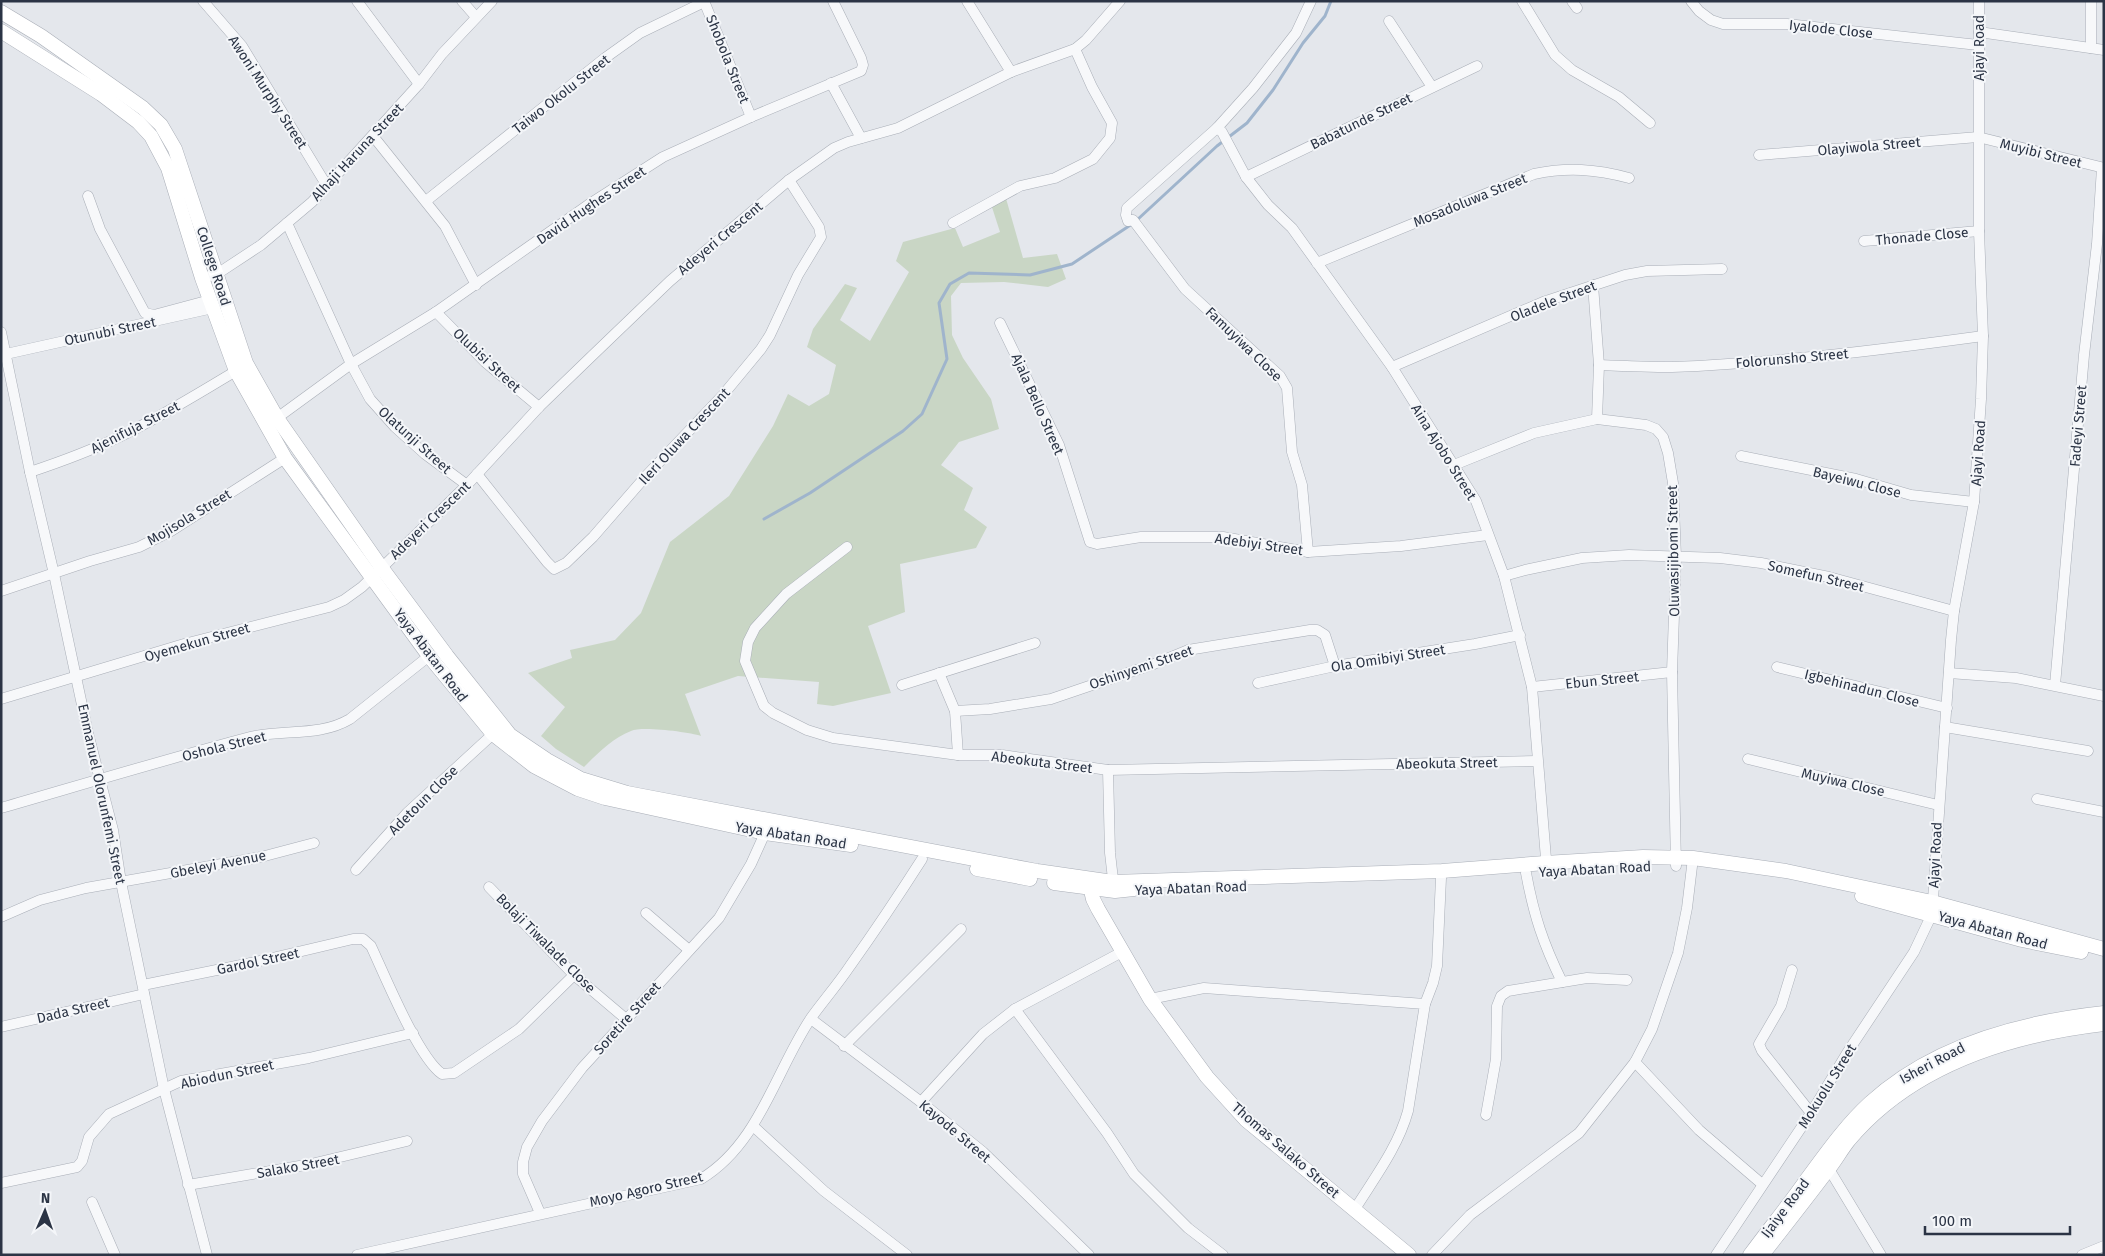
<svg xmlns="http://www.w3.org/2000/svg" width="2105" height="1256" font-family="'Fira Sans',sans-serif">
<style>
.green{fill:#c9d6c5}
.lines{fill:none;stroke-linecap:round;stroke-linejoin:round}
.stream{stroke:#9fb4cc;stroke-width:3}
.street-casing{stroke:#a9aeb7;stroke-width:11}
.secondary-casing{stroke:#a9aeb7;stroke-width:15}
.street{stroke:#f7f8fa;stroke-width:10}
.secondary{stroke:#fff;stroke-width:14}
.labels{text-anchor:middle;stroke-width:4;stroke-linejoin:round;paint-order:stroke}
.street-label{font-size:14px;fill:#2b3445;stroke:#f4f6f9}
</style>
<rect width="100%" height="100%" fill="#e4e7ec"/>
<path class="green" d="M1005,195L1023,258L1057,254L1066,279L1048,287L1004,282L961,283L951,296L952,335L963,358L991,399L999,429L959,442L941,465L973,488L964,510L987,527L976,548L900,564L905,612L868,626L891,693L833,706L817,704L819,682L738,676L685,694L701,736C688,732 642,726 631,731C613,738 598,753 584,767L556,749L541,736L565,707L528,673L572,658L570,650L615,640L641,613L670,542L729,496L773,426L788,394L809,406L829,394L836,365L807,347L813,329L845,284L857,288L840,320L870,341L909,272L896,261L903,242L955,228L963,247L1000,232L990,201Z"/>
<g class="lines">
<g class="stream">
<polyline points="1137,220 1217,146 1247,123 1273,90 1303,43 1325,16 1331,1"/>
<polyline points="764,519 810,493 903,431 922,414 947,359 939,303 950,284 969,273 1030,275 1072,264 1132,224"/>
</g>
<defs>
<g id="street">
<polyline points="203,1 242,46 327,186"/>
<polyline points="357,1 419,84"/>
<polyline points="462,1 476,17"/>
<polyline points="704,1 751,117"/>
<polyline points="967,1 1011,72"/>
<polyline points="1522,1 1555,55 1572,70 1619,97 1650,123"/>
<polyline points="1572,1 1577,8"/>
<polyline points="1691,1 1699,11 1711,20 1723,24 1787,24 1978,45"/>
<polyline points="2091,1 2091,48"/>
<polyline points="1389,21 1432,87"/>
<polyline points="1979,32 2104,50"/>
<polyline points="831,83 861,138"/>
<polyline points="1217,128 1222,132 1246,177 1268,205 1292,228 1392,367 1476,501 1504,576 1532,687 1547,871"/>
<polyline points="373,136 445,226 476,285"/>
<polyline points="1759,155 1978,137 2104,168"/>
<polyline points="1246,177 1477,66"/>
<polyline points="88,196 100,229 145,313 154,315 210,300"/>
<polyline points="426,201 605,58 640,33 704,2"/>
<polyline points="287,223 351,364 370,399 395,427 425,454 467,485"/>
<polyline points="953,223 1020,186 1055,178 1093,159 1110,138 1112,123 1092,87 1075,49"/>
<polyline points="1864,241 1979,231"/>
<path d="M1317,263L1534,174C1567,167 1596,169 1629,178"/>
<polyline points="202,278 217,274 261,245 312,202 419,84 442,54 492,1"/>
<polyline points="1593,285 1599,365 1597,419"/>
<polyline points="436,312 485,362 539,407"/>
<polyline points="1000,323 1059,445 1090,542 1097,544 1141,537 1223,537 1308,552 1401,546 1488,535"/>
<polyline points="1,332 30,472 54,574 88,733 113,830 121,882 164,1089 207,1255"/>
<polyline points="6,354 213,308"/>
<path d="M1599,365C1623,366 1648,367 1672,367C1776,363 1880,350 1983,336"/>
<polyline points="1392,367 1543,302 1625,275 1647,271 1722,269"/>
<polyline points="277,418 351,364 436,312 588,205 663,157 751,117 861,71 863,65 861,58 833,1"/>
<polyline points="1741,456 1856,479 1911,495 1974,502"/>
<polyline points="1454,465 1534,433 1597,419 1646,425 1656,429 1663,437 1668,453 1673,483 1676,557 1672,672 1676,866"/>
<path d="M30,472C60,462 90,451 119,437C159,418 197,394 236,371"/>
<polyline points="477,474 547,562 554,569 566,563 593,537 646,476 723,395 761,349 770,335 798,275 821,237 819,227 789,180"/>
<polyline points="847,547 786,594 755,628 748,642 745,661 764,706 773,713 807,730 833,738 958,755 1002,755 1108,770 1537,761"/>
<polyline points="1308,552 1302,485 1292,452 1287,388 1280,376 1185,289 1133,220 1128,221 1126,215 1127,208 1217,128 1253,88 1296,33 1311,1"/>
<polyline points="1504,576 1525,570 1582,558 1629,555 1720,558 1761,563 1829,577 1954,611"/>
<polyline points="1,591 90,561 139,547 171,531 285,458"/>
<polyline points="1777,667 1947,708"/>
<polyline points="939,673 955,711 958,755"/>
<polyline points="1949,673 2016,678 2104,696"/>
<polyline points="1258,683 1335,666 1475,644 1520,635"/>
<polyline points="902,685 1035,643"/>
<polyline points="2055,685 2084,355 2097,244 2102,168"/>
<polyline points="1532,687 1672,672"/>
<polyline points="1,699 184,644 329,607 344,600 362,587 467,485 539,407 596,352 670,281 789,180 834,148 848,142 898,128 1011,72 1075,49 1086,40 1120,1"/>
<polyline points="955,711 990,709 1051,699 1154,664 1188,650 1310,630 1317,630 1325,635 1335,666"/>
<polyline points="1945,727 2088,751"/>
<polyline points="1748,759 1938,805"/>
<polyline points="1108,770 1110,853 1114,888"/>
<polyline points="2037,799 2104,812"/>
<path d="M1,808C84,784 167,759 250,737C283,729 320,737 350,719L429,656"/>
<polyline points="356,870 407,813 493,734"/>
<path d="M1526,873C1534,916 1543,943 1562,982"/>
<polyline points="489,887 574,975 626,1019"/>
<polyline points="646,913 689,950"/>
<polyline points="1,917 40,900 86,888 261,857 314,843"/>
<polyline points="1792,970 1781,1006 1759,1044 1762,1051 1811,1113"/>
<path d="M143,985L251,963L353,939H363L371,946C385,976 418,1057 442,1074L454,1073L519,1029L574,975"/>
<path d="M1150,999L1204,988L1425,1004L1408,1111C1398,1147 1375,1177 1355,1209"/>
<polyline points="1425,1004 1433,983 1437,966 1441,878"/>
<polyline points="1015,1009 1107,1133 1134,1174 1188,1228 1223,1255"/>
<polyline points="811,1019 921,1102 983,1152 1089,1255"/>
<polyline points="1,1027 144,994"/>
<polyline points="844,1046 961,929"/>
<polyline points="1635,1062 1699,1130 1762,1184"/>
<polyline points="921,1102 983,1034 1015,1009 1122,952"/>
<polyline points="1486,1115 1496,1059 1497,1006 1501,996 1508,991 1587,978 1627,980"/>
<polyline points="753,1126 824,1191 907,1255"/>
<polyline points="1824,1165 1829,1169 1881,1255"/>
<polyline points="1,1183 77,1167 82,1161 89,1137 109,1114 181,1081 309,1058 413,1033"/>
<polyline points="188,1185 311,1164 407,1141"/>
<polyline points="92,1202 115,1255"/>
<polyline points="540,1213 523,1174 523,1162 527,1147 542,1121 582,1068 719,918 751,864 765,833"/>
<path d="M357,1255L701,1179C759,1144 775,1072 811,1018C824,1000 838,984 850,966C875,931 899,895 922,859"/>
<polyline points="1432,1255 1470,1215 1579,1133 1635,1062 1652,1029 1678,953 1687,908 1693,858"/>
<polyline points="1716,1255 1811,1113 1847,1053 1914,952 1932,914 1951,640 1954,611 1974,502 1981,399 1983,336 1979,231 1979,1"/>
<polyline points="2082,1255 2104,1246"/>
</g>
<g id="secondary">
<polyline points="1,12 41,36 143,108 161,125 175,149 246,363 277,418 381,567 447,656 510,735 547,760 581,779 627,793 1037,871 1113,882 1442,871 1545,863 1643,857 1693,858 1786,871 1932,902 2104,949"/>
<polyline points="1,31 101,94 138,122 151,136 168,168 202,278 236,371 285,458 429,656 493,734 534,766 578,789 605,798 765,833 851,845"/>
<polyline points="977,869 1030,879"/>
<polyline points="1089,882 1093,899 1098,909 1150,999 1207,1077 1246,1120 1409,1255"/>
<polyline points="1054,883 1115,891 1134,889"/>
<polyline points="1862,896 2022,940 2081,952"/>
<path d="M1750,1255C1769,1229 1789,1205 1807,1179C1827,1152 1846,1125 1870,1103C1933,1045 2021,1022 2104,1013"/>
<path d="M1762,1255C1784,1227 1806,1199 1827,1171C1835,1161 1841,1150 1849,1140C1912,1065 2009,1035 2104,1024"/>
</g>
</defs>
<use href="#street" class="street-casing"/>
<use href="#secondary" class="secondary-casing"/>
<use href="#street" class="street"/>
<use href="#secondary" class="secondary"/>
</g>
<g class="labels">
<g class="street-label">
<text transform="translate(1831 29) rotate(6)" y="5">Iyalode Close</text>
<text transform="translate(1979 48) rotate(-90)" y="5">Ajayi Road</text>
<text transform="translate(728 59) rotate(68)" y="5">Shobola Street</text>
<text transform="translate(268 92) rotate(57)" y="5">Awoni Murphy Street</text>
<text transform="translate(561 94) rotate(-38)" y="5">Taiwo Okolu Street</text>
<text transform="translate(1361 121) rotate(-26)" y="5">Babatunde Street</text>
<text transform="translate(1869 146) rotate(-5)" y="5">Olayiwola Street</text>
<text transform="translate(357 152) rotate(-47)" y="5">Alhaji Haruna Street</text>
<text transform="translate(2041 153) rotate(14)" y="5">Muyibi Street</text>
<text transform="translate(1470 200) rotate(-22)" y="5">Mosadoluwa Street</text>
<text transform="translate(591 205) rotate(-34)" y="5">David Hughes Street</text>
<text transform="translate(1922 236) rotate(-5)" y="5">Thonade Close</text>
<text transform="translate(720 238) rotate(-40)" y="5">Adeyeri Crescent</text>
<text transform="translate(214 266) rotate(72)" y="5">College Road</text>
<text transform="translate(1553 301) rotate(-21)" y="5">Oladele Street</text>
<text transform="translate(110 331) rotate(-12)" y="5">Otunubi Street</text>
<text transform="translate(1244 344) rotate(44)" y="5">Famuyiwa Close</text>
<text transform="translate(1792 358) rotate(-5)" y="5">Folorunsho Street</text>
<text transform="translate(487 360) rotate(43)" y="5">Olubisi Street</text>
<text transform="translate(1038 404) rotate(66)" y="5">Ajala Bello Street</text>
<text transform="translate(2078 426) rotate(-85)" y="5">Fadeyi Street</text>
<text transform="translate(135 427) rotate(-27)" y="5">Ajenifuja Street</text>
<text transform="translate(684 436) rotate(-47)" y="5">Ileri Oluwa Crescent</text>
<text transform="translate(415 440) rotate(42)" y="5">Olatunji Street</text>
<text transform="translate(1444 452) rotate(58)" y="5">Aina Ajobo Street</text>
<text transform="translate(1978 453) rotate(-86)" y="5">Ajayi Road</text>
<text transform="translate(1857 482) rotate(14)" y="5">Bayeiwu Close</text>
<text transform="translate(189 517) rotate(-31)" y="5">Mojisola Street</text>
<text transform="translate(430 520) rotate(-44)" y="5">Adeyeri Crescent</text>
<text transform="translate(1259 544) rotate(8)" y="5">Adebiyi Street</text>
<text transform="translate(1673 551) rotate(-91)" y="5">Oluwasijibomi Street</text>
<text transform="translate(1816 576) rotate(13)" y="5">Somefun Street</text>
<text transform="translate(197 642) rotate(-16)" y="5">Oyemekun Street</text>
<text transform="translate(431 655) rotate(53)" y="5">Yaya Abatan Road</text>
<text transform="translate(1388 658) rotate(-9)" y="5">Ola Omibiyi Street</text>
<text transform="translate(1141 667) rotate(-19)" y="5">Oshinyemi Street</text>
<text transform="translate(1602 680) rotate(-6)" y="5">Ebun Street</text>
<text transform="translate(1862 688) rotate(14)" y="5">Igbehinadun Close</text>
<text transform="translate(224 746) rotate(-14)" y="5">Oshola Street</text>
<text transform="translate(1042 762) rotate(7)" y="5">Abeokuta Street</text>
<text transform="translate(1447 763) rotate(-1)" y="5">Abeokuta Street</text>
<text transform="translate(1843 782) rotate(13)" y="5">Muyiwa Close</text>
<text transform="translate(102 794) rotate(78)" y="5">Emmanuel Olorunfemi Street</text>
<text transform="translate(423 800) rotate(-45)" y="5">Adetoun Close</text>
<text transform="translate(791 835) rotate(9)" y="5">Yaya Abatan Road</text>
<text transform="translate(1935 855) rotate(-87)" y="5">Ajayi Road</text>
<text transform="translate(218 864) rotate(-11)" y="5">Gbeleyi Avenue</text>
<text transform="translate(1595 869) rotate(-3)" y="5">Yaya Abatan Road</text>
<text transform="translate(1191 888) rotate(-2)" y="5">Yaya Abatan Road</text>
<text transform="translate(1993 930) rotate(15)" y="5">Yaya Abatan Road</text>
<text transform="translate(546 943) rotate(45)" y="5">Bolaji Tiwalade Close</text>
<text transform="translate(258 961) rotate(-12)" y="5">Gardol Street</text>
<text transform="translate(73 1010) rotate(-13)" y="5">Dada Street</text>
<text transform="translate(627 1018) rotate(-48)" y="5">Soretire Street</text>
<text transform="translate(1932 1063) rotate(-28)" y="5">Isheri Road</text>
<text transform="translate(227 1074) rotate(-12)" y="5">Abiodun Street</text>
<text transform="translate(1827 1086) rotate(-58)" y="5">Mokuolu Street</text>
<text transform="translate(955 1131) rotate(40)" y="5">Kayode Street</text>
<text transform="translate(1286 1150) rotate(41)" y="5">Thomas Salako Street</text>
<text transform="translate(298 1166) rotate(-10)" y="5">Salako Street</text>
<text transform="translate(646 1189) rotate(-13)" y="5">Moyo Agoro Street</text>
<text transform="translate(1785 1208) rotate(-53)" y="5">Ijaiye Road</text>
</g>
</g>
<rect width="2105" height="1256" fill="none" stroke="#2b3445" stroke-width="5"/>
<g transform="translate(45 1211) rotate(2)" stroke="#f4f6f9" stroke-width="4" paint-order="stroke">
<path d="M0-4L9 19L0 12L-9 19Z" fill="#2b3445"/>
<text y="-8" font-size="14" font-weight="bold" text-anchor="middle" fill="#2b3445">N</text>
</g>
<path d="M1925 1226v8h145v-8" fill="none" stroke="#2b3445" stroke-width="2.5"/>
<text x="1932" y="1226" font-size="15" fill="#2b3445" stroke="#f4f6f9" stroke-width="4" paint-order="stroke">100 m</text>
</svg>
